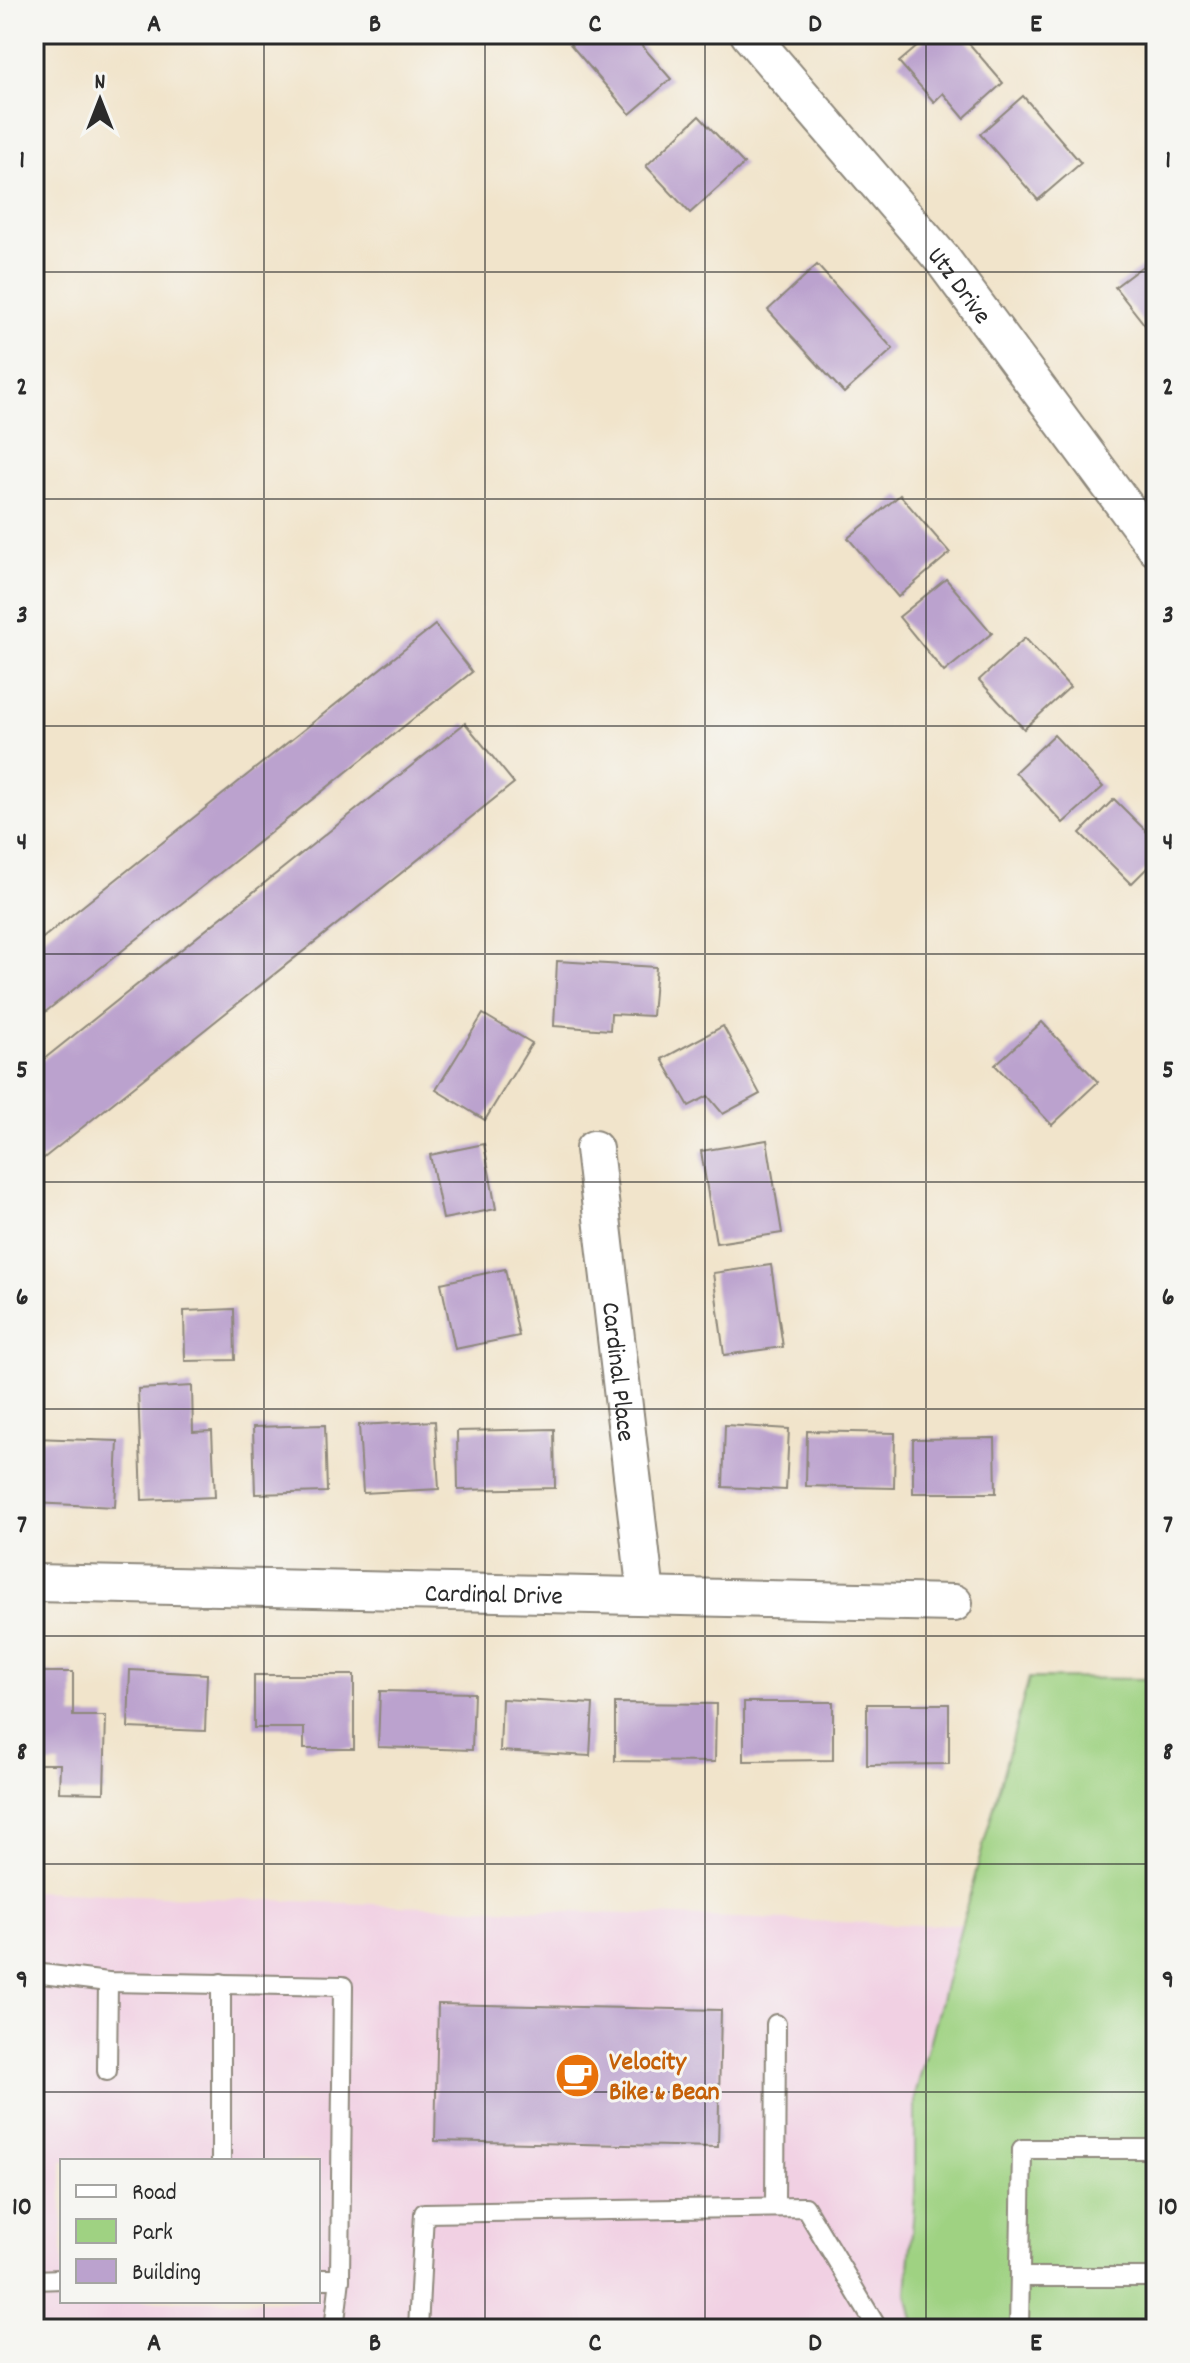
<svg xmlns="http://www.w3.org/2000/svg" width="1190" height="2363" font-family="Dekko,sans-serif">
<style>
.built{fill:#f1d0e3;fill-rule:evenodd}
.green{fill:#9fd282;stroke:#657e56;stroke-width:2}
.building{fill:#bba2ce}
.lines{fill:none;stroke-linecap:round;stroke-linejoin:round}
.lane-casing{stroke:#8e887b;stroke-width:22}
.street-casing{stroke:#8e887b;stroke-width:40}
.lane{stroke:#fff;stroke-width:18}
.street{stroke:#fff;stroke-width:36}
.grid{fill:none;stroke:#2b2b2b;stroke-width:2;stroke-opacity:0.55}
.labels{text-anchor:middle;stroke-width:6;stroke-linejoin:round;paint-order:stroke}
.street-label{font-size:26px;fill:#2b2b2b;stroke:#f6f6f2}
.food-label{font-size:26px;font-weight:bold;fill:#c56008;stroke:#f6f6f2;text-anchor:start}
.neatline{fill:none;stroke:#2b2b2b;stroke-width:3}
.grid-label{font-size:26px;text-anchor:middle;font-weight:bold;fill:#2b2b2b}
</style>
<rect width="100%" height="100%" fill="#f6f6f2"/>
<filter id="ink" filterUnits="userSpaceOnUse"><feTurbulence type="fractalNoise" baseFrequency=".0125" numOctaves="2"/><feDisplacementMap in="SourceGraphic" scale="16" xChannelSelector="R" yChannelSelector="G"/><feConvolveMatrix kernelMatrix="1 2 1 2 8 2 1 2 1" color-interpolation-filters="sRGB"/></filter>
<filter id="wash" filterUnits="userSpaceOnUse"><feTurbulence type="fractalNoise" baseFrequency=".006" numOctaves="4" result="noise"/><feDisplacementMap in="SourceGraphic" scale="32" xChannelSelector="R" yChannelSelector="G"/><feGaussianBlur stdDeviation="1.8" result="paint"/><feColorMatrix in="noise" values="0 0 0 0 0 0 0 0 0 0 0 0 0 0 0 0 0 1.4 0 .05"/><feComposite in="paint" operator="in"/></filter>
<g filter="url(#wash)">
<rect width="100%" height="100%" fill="#f1e4cb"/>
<path class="built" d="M34,1891L918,1925L1156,1917V2329H34ZM62,2161H318V2301H62Z"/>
<polygon class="green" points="1029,1678 1156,1679 1156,2329 915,2329 907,2293 915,2195 915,2095"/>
<g id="blocks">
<g class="building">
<polygon points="582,34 632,34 671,79 630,114 570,44"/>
<polygon points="932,34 961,34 1003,83 964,118 943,93 934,102 899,62"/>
<polygon points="1023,96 1081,163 1038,200 980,134"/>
<polygon points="699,116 744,164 690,213 646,166"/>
<polygon points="1156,256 1156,339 1115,287"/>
<polygon points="817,265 893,349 844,393 768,310"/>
<polygon points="900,495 950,553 898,597 848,538"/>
<polygon points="946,579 992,633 944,672 899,617"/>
<polygon points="435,625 472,672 34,1021 34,945"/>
<polygon points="1025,638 1070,687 1024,729 979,680"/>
<polygon points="465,723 514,783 34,1166 34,1067"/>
<polygon points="1054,735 1103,787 1063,823 1015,772"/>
<polygon points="1114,799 1156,841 1156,859 1131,884 1080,833"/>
<polygon points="1156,890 1156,909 1146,900"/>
<polygon points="557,961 656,967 652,1016 611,1014 610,1030 554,1026"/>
<polygon points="483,1014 532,1043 485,1120 436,1090"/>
<polygon points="1042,1022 1098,1082 1052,1125 995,1065"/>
<polygon points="723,1026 760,1094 723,1114 708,1096 689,1106 662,1059"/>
<polygon points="767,1140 782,1233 716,1243 701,1151"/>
<polygon points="484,1144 496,1209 443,1219 430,1155"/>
<polygon points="771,1265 783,1347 724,1355 713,1273"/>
<polygon points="505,1269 519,1336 455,1349 441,1283"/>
<polygon points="234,1309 235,1360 185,1361 184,1311"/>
<polygon points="192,1386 193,1432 212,1431 215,1497 142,1500 138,1389"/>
<polygon points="435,1421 439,1489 363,1493 359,1425"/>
<polygon points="325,1425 327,1492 255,1494 253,1427"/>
<polygon points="725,1425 789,1429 786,1490 723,1487"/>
<polygon points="554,1429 555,1488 458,1490 457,1431"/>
<polygon points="807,1431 895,1433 894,1488 806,1486"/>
<polygon points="34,1438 118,1441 115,1507 34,1503"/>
<polygon points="995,1438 996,1493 913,1493 913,1439"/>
<polygon points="130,1670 207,1674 205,1731 128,1728"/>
<polygon points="34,1672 73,1672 73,1716 106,1716 104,1793 59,1792 60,1764 34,1764"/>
<polygon points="254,1675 354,1675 354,1749 304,1749 304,1728 254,1728"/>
<polygon points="380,1691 474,1693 472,1750 378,1747"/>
<polygon points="502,1699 593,1704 590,1756 500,1751"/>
<polygon points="744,1702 833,1702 833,1760 744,1761"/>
<polygon points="615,1703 716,1704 715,1762 615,1761"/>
<polygon points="867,1704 949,1704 949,1764 867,1765"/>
<polygon points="438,2004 721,2010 718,2147 435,2141"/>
</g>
</g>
</g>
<g filter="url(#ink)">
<use href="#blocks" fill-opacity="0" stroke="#8e887b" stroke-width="2"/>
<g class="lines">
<defs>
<g id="lane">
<polyline points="34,1973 108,1982 343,1986 340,2279 334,2329"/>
<polyline points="107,2071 108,1982"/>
<polyline points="221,2161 221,1983"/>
<polyline points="775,2207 776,2024"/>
<polyline points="1021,2277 1156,2277"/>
<polyline points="318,2279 340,2279"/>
<polyline points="34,2280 62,2279"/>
<polyline points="418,2329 424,2213 805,2207 878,2329"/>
<polyline points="1019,2329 1022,2149 1156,2149"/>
</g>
<g id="street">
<path id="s1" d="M749,34L942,259L1156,548"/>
<path id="s2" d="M594,1149L646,1595"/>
<path id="s3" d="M34,1583L954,1603"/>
</g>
</defs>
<use href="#lane" class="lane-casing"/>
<use href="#street" class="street-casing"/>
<use href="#lane" class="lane"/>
<use href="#street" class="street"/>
</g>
</g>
<path class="grid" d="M264,34V2161M485,34V2329M705,34V2329M926,34V2329M34,272H1156M34,499H1156M34,726H1156M34,954H1156M34,1182H1156M34,1409H1156M34,1636H1156M34,1864H1156M34,2092H1156M264,2301V2329"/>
<defs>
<symbol id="cafe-disc" viewBox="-11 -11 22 22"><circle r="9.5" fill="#e8710a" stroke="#f6f6f2"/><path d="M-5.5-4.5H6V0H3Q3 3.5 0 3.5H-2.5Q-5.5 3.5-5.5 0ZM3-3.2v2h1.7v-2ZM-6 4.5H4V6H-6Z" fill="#fff"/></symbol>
</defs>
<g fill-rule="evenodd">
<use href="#cafe-disc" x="552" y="2050" width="51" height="51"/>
</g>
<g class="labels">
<g class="street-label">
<text dy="9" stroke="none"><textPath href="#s1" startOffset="328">Utz Drive</textPath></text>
<text dy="9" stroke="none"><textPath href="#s2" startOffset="224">Cardinal Place</textPath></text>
<text dy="9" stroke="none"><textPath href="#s3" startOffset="460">Cardinal Drive</textPath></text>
</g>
<g class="food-label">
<text x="609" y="2069">Velocity<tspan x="609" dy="30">Bike &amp; Bean</tspan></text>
</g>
</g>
<rect width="1190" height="2363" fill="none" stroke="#f6f6f2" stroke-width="88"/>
<rect x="60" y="2159" width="260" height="144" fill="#f6f6f2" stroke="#a5a5a2" stroke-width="2"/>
<rect x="76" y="2185" width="40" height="12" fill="#ffffff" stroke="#a5a5a2" stroke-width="2"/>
<text x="132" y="2199" font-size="24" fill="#2b2b2b">Road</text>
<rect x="76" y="2219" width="40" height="24" fill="#9fd282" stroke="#a5a5a2" stroke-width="2"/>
<text x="132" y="2239" font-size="24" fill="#2b2b2b">Park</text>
<rect x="76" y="2259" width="40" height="24" fill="#bba2ce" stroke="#a5a5a2" stroke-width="2"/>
<text x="132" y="2279" font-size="24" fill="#2b2b2b">Building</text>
<g transform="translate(100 100)" stroke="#f6f6f2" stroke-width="6" paint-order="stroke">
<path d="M0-6L14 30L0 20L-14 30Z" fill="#2b2b2b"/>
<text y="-12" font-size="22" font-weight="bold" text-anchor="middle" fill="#2b2b2b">N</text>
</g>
<rect x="44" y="44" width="1102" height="2275" class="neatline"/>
<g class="grid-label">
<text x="154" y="31">A</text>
<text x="375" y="31">B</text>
<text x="595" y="31">C</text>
<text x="815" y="31">D</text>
<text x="1036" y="31">E</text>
<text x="22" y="167">1</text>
<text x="1168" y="167">1</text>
<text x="22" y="394">2</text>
<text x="1168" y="394">2</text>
<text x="22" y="622">3</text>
<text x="1168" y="622">3</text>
<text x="22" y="849">4</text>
<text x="1168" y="849">4</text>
<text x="22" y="1077">5</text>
<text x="1168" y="1077">5</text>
<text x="22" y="1304">6</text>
<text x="1168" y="1304">6</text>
<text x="22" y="1532">7</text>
<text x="1168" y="1532">7</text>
<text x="22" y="1759">8</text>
<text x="1168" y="1759">8</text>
<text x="22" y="1987">9</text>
<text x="1168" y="1987">9</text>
<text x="22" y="2214">10</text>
<text x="1168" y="2214">10</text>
<text x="154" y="2350">A</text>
<text x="375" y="2350">B</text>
<text x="595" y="2350">C</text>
<text x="815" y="2350">D</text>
<text x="1036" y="2350">E</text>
</g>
</svg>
